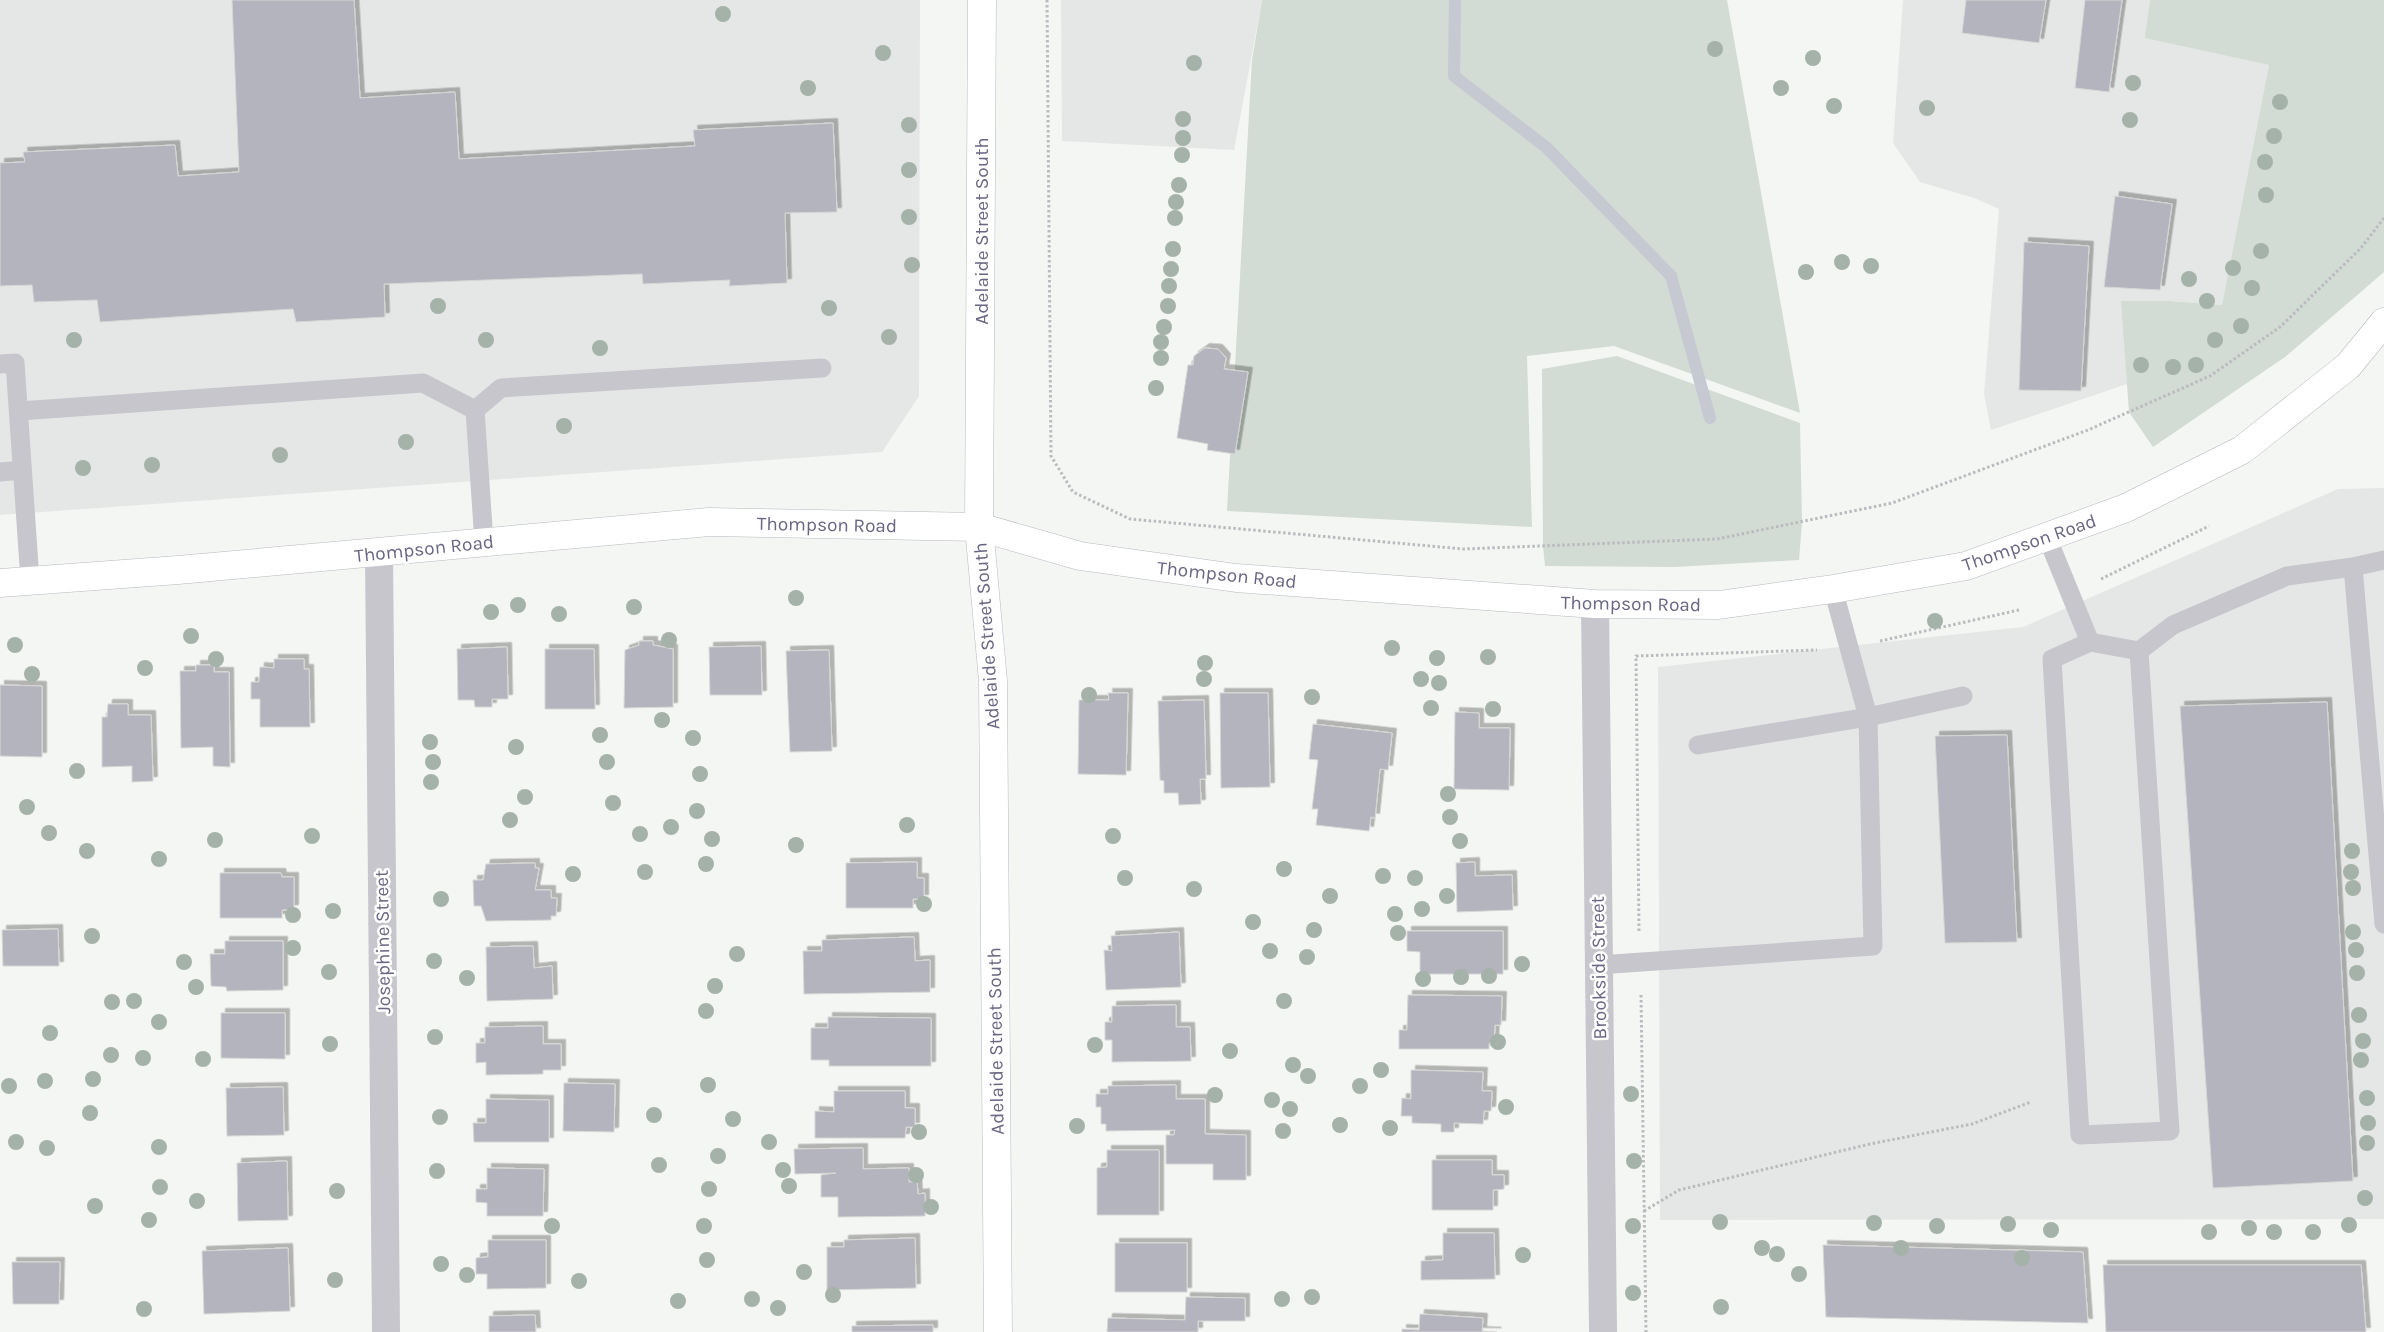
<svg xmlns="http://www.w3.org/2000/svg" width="2384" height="1332" font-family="Karla,sans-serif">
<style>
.built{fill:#e5e7e6}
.green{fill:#d2dbd4}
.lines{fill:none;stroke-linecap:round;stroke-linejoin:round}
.stream{stroke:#c6c8d2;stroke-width:12}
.building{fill:#b3b4bd;stroke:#d6d7d5;filter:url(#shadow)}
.secondary-casing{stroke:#b9b8c0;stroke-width:29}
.path{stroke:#bbbbbf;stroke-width:3;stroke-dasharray:2.5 2.5;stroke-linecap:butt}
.lane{stroke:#c6c6cc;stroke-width:19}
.street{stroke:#c6c6cc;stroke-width:28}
.secondary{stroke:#fff;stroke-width:28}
.tree{fill:#a5b2a9}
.labels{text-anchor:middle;stroke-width:5;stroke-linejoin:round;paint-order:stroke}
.street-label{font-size:19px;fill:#686682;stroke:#fff}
</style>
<defs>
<filter id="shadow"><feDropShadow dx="4.5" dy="-4.5" stdDeviation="0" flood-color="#0004"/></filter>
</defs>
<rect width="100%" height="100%" fill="#f4f6f3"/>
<g class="built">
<polygon points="0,0 920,0 919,396 882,452 0,515"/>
<polygon points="1061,0 1262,0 1234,150 1062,141"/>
<polygon points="1903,0 2150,0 2146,38 2269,65 2222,305 2170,301 2122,301 2127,384 1991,430 1984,394 1999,209 1974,198 1920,182 1893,143"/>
<polygon points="2384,488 2384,1219 1660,1220 1658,667 2023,627 2338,489"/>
</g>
<g class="green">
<polygon points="1262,0 1727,0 1800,413 1614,346 1527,356 1532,527 1227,511 1252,60"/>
<polygon points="2150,0 2384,0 2384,272 2285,357 2153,447 2129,412 2121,301 2170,301 2222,305 2269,65 2145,38"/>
<polygon points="1617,356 1800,423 1802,522 1799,560 1675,567 1545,566 1543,546 1542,369"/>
</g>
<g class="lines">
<polyline class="stream" points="1455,0 1454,76 1547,148 1671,276 1710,418"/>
</g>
<g class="building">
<polygon points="232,0 354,0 360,98 455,92 459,159 695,146 693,130 833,123 837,212 785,213 787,283 729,286 730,280 643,284 642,274 384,284 385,317 296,322 293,309 100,322 97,300 34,302 32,285 0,286 0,163 25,162 23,152 175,145 178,176 239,172"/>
<polygon points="1966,0 2046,0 2039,43 1962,33"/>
<polygon points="2085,0 2122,0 2109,92 2075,88"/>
<polygon points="2115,196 2172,204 2160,290 2104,287"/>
<polygon points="2024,242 2089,246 2081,391 2019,390"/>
<polygon points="1205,348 1218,349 1226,358 1224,369 1248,372 1235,454 1207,450 1208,444 1177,438 1188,365 1193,365 1194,356"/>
<polygon points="639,641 653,641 653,645 673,649 673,707 624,708 625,650 639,645"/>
<polygon points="761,646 762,695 710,695 709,647"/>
<polygon points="507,647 508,699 492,699 492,707 475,707 474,700 458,700 457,649"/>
<polygon points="545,649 594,649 595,709 545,709"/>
<polygon points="829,650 832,751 790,752 786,651"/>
<polygon points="274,659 304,659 304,669 309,669 310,727 260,727 260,699 251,699 251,682 259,682 260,667 274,668"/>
<polygon points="196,665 214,665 214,672 229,672 230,767 213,766 213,747 181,748 180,671 196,671"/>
<polygon points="0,685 42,686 42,757 0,756"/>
<polygon points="1108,693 1128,693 1126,775 1078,774 1079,700 1109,700"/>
<polygon points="1220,693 1268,693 1270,787 1221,788"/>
<polygon points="1204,700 1206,779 1200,779 1201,804 1179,805 1178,793 1164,793 1164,781 1160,780 1158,701"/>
<polygon points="2327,702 2353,1181 2213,1188 2180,706"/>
<polygon points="108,704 128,704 128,715 151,715 153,781 132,782 132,766 102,767 102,717 107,717"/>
<polygon points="1455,712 1479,713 1479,728 1510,728 1509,790 1454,789"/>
<polygon points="1313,724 1392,733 1388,770 1380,769 1375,818 1371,817 1369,831 1316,825 1318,809 1312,809 1318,760 1309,759"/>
<polygon points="2007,735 2017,942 1945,943 1935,736"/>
<polygon points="917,862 917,878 924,878 924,899 913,899 913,908 846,908 846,863"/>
<polygon points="1475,862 1475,876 1512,875 1513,910 1457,912 1456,863"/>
<polygon points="535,863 535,868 539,868 535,890 551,890 551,898 557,898 556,916 551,916 551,920 486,921 481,906 474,906 473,880 483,880 486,864"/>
<polygon points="220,873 281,873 282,877 294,877 294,909 282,910 282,918 220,918"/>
<polygon points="58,929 59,966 3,966 2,930"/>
<polygon points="1407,931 1503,931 1503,974 1420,974 1420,952 1407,951"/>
<polygon points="1179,932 1181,987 1106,990 1104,950 1112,951 1111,936"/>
<polygon points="914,937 915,961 930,960 930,992 804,994 803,951 822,951 822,940"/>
<polygon points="225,941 283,941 283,990 227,991 226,987 211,986 210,954 225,954"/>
<polygon points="533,946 534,968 552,966 553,999 487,1001 486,947"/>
<polygon points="1408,995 1502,996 1501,1025 1495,1025 1494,1043 1489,1043 1489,1049 1399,1049 1399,1030 1407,1030"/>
<polygon points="1176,1005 1176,1027 1190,1027 1191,1061 1112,1062 1112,1040 1105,1040 1105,1022 1112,1022 1112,1006"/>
<polygon points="221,1013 285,1013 285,1059 221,1058"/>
<polygon points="828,1017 931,1018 931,1066 829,1066 829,1060 811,1060 811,1028 828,1028"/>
<polygon points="543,1026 543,1044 561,1044 561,1070 543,1070 543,1074 486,1075 486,1062 476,1063 476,1043 485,1043 485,1027"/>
<polygon points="1411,1070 1483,1072 1482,1091 1492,1091 1491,1111 1484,1111 1483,1124 1454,1123 1454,1132 1441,1132 1441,1124 1412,1123 1412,1116 1401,1116 1402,1098 1411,1099"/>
<polygon points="564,1083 615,1084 614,1132 563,1131"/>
<polygon points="1176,1085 1176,1099 1205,1099 1205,1134 1246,1135 1246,1180 1213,1180 1213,1164 1166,1164 1166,1135 1174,1135 1175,1130 1106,1131 1106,1124 1101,1124 1101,1107 1096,1107 1096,1094 1108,1094 1108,1086"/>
<polygon points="283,1087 284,1135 227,1136 226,1088"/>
<polygon points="834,1091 905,1091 905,1108 915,1108 915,1127 906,1127 905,1138 815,1138 815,1111 834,1112"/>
<polygon points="486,1099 549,1100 549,1142 474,1142 473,1123 486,1123"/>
<polygon points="863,1148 863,1169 909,1168 909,1182 917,1182 918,1194 925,1193 925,1216 838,1217 838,1197 821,1197 821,1175 836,1173 795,1174 794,1149"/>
<polygon points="1107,1150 1159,1150 1159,1215 1097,1215 1097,1168 1107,1167"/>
<polygon points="1432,1160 1492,1160 1492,1175 1504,1175 1504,1189 1493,1190 1493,1210 1432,1210"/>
<polygon points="287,1161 288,1220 238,1221 237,1163"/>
<polygon points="487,1168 544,1169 543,1216 487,1216 487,1203 476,1202 476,1189 487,1189"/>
<polygon points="1443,1233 1494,1233 1495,1279 1421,1280 1421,1261 1443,1260"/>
<polygon points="915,1238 916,1288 827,1290 827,1247 844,1247 844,1240"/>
<polygon points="488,1240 546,1240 546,1288 487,1289 487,1274 476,1274 476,1258 488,1257"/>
<rect x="1115" y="1243" width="72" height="49"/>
<polygon points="1823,1245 2083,1252 2088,1323 1826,1317"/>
<polygon points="288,1248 290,1311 204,1314 202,1251"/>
<polygon points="12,1262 60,1262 59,1304 13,1304"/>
<polygon points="2103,1265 2361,1265 2366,1332 2106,1332"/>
<polygon points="1186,1297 1245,1298 1245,1321 1198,1321 1198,1332 1107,1332 1108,1318 1185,1320"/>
<polygon points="1420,1314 1483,1318 1482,1331 1497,1332 1402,1332 1402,1329 1419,1330"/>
<polygon points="535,1315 536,1332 489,1332 489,1316"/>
<polygon points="933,1325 933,1332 852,1332 852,1326"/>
</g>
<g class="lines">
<defs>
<g id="secondary">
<polyline points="982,0 979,527 993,681 998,1332"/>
<polyline points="0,583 178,570 709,522 979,527 1080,556 1236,578 1595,604 1719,605 1833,589 1966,566 2126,508 2242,450 2348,366 2384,322"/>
</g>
</defs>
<use href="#secondary" class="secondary-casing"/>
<g class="path">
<polyline points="1047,0 1051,456 1073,492 1130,519 1463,549 1717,539 1892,503 2088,430 2210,376 2280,327 2361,248 2384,218"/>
<polyline points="2101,579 2209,526"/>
<polyline points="1880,641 2019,610"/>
<polyline points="1639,931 1636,656 1817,650"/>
<polyline points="1641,995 1646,1332"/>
<polyline points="1644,1211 1679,1190 1870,1144 1972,1124 2031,1102"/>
</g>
<g class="lane">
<polyline points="0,364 15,363 30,580"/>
<polyline points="475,410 501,388 822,368"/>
<polyline points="19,411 423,383 475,410 484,542"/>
<polyline points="0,472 22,470"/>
<polyline points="2047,537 2090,642"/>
<polyline points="2353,567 2384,924"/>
<polyline points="2139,651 2170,1131 2080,1135 2052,659 2090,642 2139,651 2173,625 2287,576 2353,567 2384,560"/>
<polyline points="1698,745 1868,717 1963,696"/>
<polyline points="1598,965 1873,946 1868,717 1833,589"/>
</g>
<g class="street">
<polyline points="379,552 386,1332"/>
<polyline points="1595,604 1603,1332"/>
</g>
<use href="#secondary" class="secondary"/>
</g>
<g class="tree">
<circle cx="723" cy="14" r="8"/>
<circle cx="1715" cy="49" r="8"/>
<circle cx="883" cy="53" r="8"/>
<circle cx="1813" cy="58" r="8"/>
<circle cx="1194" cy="63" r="8"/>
<circle cx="2133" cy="83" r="8"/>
<circle cx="808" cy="88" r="8"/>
<circle cx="1781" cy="88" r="8"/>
<circle cx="2280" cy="102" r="8"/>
<circle cx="1834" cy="106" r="8"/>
<circle cx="1927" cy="108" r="8"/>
<circle cx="1183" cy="119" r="8"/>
<circle cx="2130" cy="120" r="8"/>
<circle cx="909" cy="125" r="8"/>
<circle cx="2274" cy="136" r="8"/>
<circle cx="1183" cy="138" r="8"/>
<circle cx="1182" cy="155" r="8"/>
<circle cx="2265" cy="162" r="8"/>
<circle cx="909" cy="170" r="8"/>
<circle cx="1179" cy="185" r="8"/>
<circle cx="2266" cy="195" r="8"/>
<circle cx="1176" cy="202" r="8"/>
<circle cx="909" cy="217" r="8"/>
<circle cx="1175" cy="218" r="8"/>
<circle cx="1173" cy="249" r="8"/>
<circle cx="2261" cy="251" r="8"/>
<circle cx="1842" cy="262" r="8"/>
<circle cx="912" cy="265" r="8"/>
<circle cx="1871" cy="266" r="8"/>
<circle cx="2233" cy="268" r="8"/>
<circle cx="1171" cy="269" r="8"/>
<circle cx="1806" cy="272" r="8"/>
<circle cx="2189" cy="279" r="8"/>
<circle cx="1169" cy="286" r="8"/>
<circle cx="2252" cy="288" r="8"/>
<circle cx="2207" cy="301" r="8"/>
<circle cx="438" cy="306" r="8"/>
<circle cx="1168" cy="306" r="8"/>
<circle cx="829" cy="308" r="8"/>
<circle cx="2241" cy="326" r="8"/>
<circle cx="1164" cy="327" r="8"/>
<circle cx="889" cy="337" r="8"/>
<circle cx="74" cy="340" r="8"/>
<circle cx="486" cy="340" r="8"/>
<circle cx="2215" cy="340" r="8"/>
<circle cx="1161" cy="342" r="8"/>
<circle cx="600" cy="348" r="8"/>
<circle cx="1161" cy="358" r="8"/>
<circle cx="2141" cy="365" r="8"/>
<circle cx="2196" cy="365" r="8"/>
<circle cx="2173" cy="367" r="8"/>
<circle cx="1156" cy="388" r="8"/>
<circle cx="564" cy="426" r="8"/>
<circle cx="406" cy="442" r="8"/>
<circle cx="280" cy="455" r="8"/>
<circle cx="152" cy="465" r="8"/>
<circle cx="83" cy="468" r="8"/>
<circle cx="796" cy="598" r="8"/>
<circle cx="518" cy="605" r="8"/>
<circle cx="634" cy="607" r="8"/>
<circle cx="491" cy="612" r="8"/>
<circle cx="559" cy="614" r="8"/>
<circle cx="1935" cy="621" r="8"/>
<circle cx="191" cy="636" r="8"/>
<circle cx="669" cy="640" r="8"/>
<circle cx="15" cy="645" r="8"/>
<circle cx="1392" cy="648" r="8"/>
<circle cx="1488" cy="657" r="8"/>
<circle cx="1437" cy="658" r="8"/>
<circle cx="216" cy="659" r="8"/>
<circle cx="1205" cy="663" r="8"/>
<circle cx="145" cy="668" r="8"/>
<circle cx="32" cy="674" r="8"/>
<circle cx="1204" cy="679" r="8"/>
<circle cx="1421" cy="679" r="8"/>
<circle cx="1439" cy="683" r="8"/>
<circle cx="1089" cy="695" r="8"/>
<circle cx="1312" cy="697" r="8"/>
<circle cx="1431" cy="708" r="8"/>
<circle cx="1493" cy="709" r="8"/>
<circle cx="662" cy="720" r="8"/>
<circle cx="600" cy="735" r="8"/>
<circle cx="693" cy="738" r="8"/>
<circle cx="430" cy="742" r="8"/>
<circle cx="516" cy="747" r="8"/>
<circle cx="433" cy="762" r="8"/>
<circle cx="607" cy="762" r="8"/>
<circle cx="77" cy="771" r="8"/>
<circle cx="700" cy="774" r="8"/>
<circle cx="431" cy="782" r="8"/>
<circle cx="1448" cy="794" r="8"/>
<circle cx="525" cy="797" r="8"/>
<circle cx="613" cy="803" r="8"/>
<circle cx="27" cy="807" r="8"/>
<circle cx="697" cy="811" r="8"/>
<circle cx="1450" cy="817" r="8"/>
<circle cx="510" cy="820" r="8"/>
<circle cx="907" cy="825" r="8"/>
<circle cx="671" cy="827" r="8"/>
<circle cx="49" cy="833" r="8"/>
<circle cx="640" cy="834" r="8"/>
<circle cx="312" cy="836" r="8"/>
<circle cx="1113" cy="836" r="8"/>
<circle cx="712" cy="839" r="8"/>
<circle cx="215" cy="840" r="8"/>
<circle cx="1460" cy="841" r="8"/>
<circle cx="796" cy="845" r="8"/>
<circle cx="87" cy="851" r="8"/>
<circle cx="2352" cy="851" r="8"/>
<circle cx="159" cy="859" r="8"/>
<circle cx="706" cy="864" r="8"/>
<circle cx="1284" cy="869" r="8"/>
<circle cx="645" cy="872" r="8"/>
<circle cx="2351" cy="872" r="8"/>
<circle cx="573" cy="874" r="8"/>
<circle cx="1383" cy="876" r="8"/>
<circle cx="1125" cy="878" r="8"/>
<circle cx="1415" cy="878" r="8"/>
<circle cx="2353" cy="888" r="8"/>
<circle cx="1194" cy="889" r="8"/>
<circle cx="1330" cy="896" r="8"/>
<circle cx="1447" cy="896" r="8"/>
<circle cx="441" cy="899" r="8"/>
<circle cx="924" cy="904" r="8"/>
<circle cx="1422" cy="909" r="8"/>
<circle cx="333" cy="911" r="8"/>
<circle cx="1395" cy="914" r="8"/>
<circle cx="293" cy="915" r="8"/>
<circle cx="1253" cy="922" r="8"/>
<circle cx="1314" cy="930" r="8"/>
<circle cx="2353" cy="932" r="8"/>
<circle cx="1398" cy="933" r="8"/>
<circle cx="92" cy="936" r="8"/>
<circle cx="293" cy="948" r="8"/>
<circle cx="2356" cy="950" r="8"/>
<circle cx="1270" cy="951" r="8"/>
<circle cx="737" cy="954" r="8"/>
<circle cx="1307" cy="957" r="8"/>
<circle cx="434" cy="961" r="8"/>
<circle cx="184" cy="962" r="8"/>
<circle cx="1522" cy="964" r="8"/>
<circle cx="329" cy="972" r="8"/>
<circle cx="2357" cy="973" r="8"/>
<circle cx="1489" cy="976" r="8"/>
<circle cx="1461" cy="977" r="8"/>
<circle cx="467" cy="978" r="8"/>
<circle cx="1423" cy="979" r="8"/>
<circle cx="715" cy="986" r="8"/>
<circle cx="196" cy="987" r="8"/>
<circle cx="134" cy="1001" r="8"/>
<circle cx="1284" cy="1001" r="8"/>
<circle cx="112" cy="1002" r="8"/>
<circle cx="706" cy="1011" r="8"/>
<circle cx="2359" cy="1015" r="8"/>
<circle cx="159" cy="1022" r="8"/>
<circle cx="50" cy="1033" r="8"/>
<circle cx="435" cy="1037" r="8"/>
<circle cx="2363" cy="1041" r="8"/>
<circle cx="1498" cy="1042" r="8"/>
<circle cx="330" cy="1044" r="8"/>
<circle cx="1095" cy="1045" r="8"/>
<circle cx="1230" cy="1051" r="8"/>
<circle cx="111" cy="1055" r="8"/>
<circle cx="143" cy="1058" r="8"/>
<circle cx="203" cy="1059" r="8"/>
<circle cx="2361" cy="1060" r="8"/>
<circle cx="1293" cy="1065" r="8"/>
<circle cx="1381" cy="1070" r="8"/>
<circle cx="1308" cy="1076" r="8"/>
<circle cx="93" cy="1079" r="8"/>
<circle cx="45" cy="1081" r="8"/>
<circle cx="708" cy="1085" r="8"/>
<circle cx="9" cy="1086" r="8"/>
<circle cx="1360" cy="1086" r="8"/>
<circle cx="1631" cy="1094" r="8"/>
<circle cx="1215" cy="1095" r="8"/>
<circle cx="2367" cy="1098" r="8"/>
<circle cx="1272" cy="1100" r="8"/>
<circle cx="1506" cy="1107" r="8"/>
<circle cx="1290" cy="1109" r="8"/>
<circle cx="90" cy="1113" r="8"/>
<circle cx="654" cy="1115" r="8"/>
<circle cx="440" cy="1117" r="8"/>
<circle cx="733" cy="1119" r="8"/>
<circle cx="2368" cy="1123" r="8"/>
<circle cx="1340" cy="1125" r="8"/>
<circle cx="1077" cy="1126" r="8"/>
<circle cx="1390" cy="1128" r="8"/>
<circle cx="1283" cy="1131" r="8"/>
<circle cx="919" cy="1132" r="8"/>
<circle cx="16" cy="1142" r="8"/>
<circle cx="769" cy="1142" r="8"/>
<circle cx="2367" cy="1143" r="8"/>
<circle cx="159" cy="1147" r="8"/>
<circle cx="47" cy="1148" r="8"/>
<circle cx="718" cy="1156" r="8"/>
<circle cx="1634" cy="1161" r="8"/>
<circle cx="659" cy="1165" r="8"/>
<circle cx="783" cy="1170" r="8"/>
<circle cx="437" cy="1171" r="8"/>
<circle cx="916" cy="1175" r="8"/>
<circle cx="789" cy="1186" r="8"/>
<circle cx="160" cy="1187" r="8"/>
<circle cx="709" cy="1189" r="8"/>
<circle cx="337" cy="1191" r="8"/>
<circle cx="2365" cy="1198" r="8"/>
<circle cx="197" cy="1201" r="8"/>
<circle cx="95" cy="1206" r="8"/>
<circle cx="931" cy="1207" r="8"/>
<circle cx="149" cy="1220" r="8"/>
<circle cx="1720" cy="1222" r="8"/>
<circle cx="1874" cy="1223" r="8"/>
<circle cx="2008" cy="1224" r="8"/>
<circle cx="2349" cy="1225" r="8"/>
<circle cx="552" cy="1226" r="8"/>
<circle cx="704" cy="1226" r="8"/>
<circle cx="1633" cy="1226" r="8"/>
<circle cx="1937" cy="1226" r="8"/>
<circle cx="2249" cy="1228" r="8"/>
<circle cx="2051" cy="1230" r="8"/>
<circle cx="2209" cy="1232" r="8"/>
<circle cx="2274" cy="1232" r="8"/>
<circle cx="2313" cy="1232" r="8"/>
<circle cx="1762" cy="1248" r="8"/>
<circle cx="1901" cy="1248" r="8"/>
<circle cx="1777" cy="1254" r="8"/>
<circle cx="1523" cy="1255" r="8"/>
<circle cx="2022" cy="1258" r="8"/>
<circle cx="707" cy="1260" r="8"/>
<circle cx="441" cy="1264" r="8"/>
<circle cx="804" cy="1272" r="8"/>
<circle cx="1799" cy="1274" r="8"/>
<circle cx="467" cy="1275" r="8"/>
<circle cx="335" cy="1280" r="8"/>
<circle cx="579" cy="1281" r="8"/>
<circle cx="1633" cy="1293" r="8"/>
<circle cx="833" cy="1295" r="8"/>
<circle cx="1312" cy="1297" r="8"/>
<circle cx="752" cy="1299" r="8"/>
<circle cx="1282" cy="1299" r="8"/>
<circle cx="678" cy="1301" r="8"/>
<circle cx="1721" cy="1307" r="8"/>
<circle cx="778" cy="1308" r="8"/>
<circle cx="144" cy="1309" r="8"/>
</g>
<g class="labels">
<g class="street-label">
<text transform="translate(981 231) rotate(-90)" y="7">Adelaide Street South</text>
<text transform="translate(827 524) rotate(1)" y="7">Thompson Road</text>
<text transform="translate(2029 542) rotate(-19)" y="7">Thompson Road</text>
<text transform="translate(424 548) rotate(-6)" y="7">Thompson Road</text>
<text transform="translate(1227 574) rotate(6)" y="7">Thompson Road</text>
<text transform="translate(1631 603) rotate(1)" y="7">Thompson Road</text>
<text transform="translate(986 636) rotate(-94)" y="7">Adelaide Street South</text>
<text transform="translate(382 942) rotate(-91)" y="7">Josephine Street</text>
<text transform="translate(1598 968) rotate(-91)" y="7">Brookside Street</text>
<text transform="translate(995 1041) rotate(-91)" y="7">Adelaide Street South</text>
</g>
</g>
</svg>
